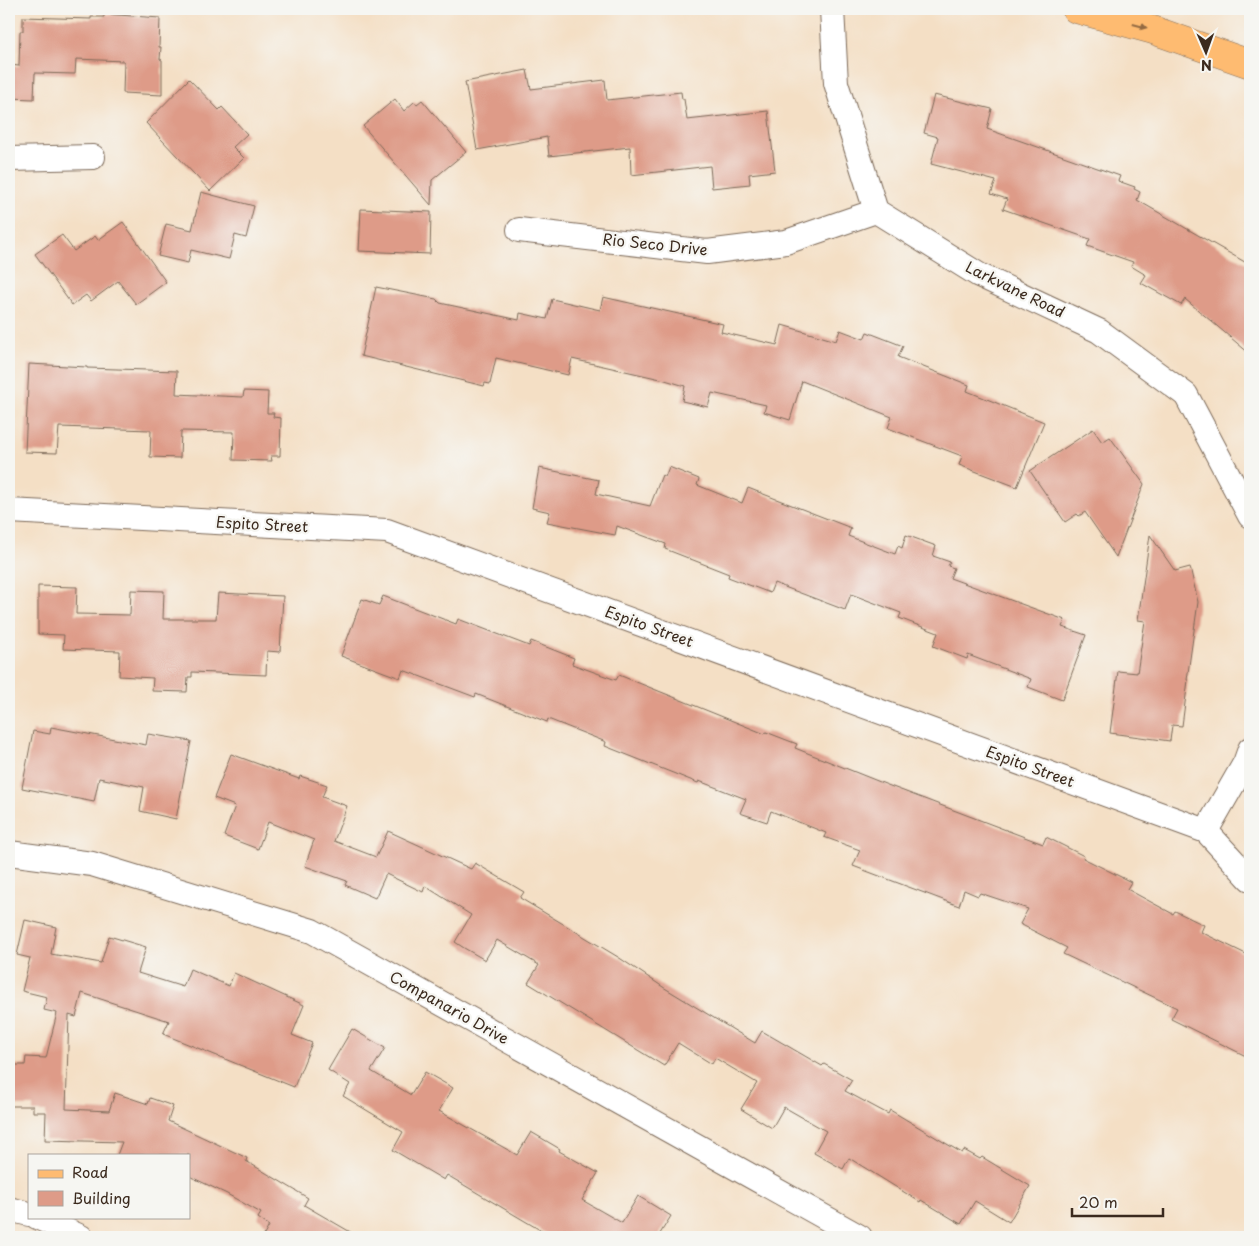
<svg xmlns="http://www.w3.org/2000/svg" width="1259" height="1246" font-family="'Playpen Sans',sans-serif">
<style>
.building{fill:#de9b88}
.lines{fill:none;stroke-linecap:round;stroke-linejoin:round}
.street-casing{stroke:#7c6958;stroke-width:26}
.primary-casing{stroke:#7c6958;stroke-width:29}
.street{stroke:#fff;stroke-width:24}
.primary{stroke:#febb71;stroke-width:28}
.oneway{fill:#936b43}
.labels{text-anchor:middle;stroke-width:4.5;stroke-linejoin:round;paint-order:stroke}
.street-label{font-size:15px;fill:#3b2a1e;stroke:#f6f6f2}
</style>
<rect width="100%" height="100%" fill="#f6f6f2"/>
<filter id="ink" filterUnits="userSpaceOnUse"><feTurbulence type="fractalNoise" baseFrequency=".02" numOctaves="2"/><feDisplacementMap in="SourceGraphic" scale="10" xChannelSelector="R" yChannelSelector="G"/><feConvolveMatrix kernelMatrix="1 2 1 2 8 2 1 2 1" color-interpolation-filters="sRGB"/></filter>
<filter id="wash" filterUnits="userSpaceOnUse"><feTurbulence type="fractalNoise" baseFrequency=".0096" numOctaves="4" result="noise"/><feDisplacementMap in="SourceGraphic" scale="20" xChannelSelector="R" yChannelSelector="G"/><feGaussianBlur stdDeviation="1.12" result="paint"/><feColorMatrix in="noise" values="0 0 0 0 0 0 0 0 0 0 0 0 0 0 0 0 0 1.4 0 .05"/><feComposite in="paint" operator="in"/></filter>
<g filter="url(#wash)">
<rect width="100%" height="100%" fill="#f4dfc5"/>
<g id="blocks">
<g class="building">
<polygon points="104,14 160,18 159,47 161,47 160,59 162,60 162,95 123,93 124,61 76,59 75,74 35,73 34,99 9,98 9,65 19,66 20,31 23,31 23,17 91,19 91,17 104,17"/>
<polygon points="527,70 531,89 605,80 607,100 681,92 682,99 684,99 687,120 768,111 775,171 749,174 750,184 712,188 710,166 631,175 630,147 549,156 547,137 477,150 465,82"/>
<polygon points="189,79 219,110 222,107 247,134 233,147 244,158 210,191 146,123"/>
<polygon points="934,95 992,109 987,129 1120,176 1118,181 1135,187 1134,189 1140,192 1137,200 1250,265 1250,354 1185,299 1181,305 1141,283 1146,275 1131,266 1133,262 1087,246 1090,239 1003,209 1007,199 991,194 996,181 931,164 938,137 924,133"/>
<polygon points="395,99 404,111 414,102 417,104 422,100 466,152 432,180 431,205 363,126"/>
<polygon points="201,192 254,206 246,238 235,235 229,259 191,250 188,263 158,256 166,224 192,230"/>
<polygon points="361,209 431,212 430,254 359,251"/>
<polygon points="123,222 166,282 136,304 118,281 91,301 86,295 72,305 35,254 62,235 74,251 95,236 98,240"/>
<polygon points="376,287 436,299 440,303 519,320 520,313 547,319 552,299 600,310 603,297 723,324 721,332 777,345 782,325 836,341 840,330 864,339 867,332 903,346 898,357 969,385 967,391 1044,422 1017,487 959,465 962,456 888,428 892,417 802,381 790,420 764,412 766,405 712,393 708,407 682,401 685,386 665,380 572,359 568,375 496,358 490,384 485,383 484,386 361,356"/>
<polygon points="29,364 87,367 87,368 177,371 176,394 243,397 244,391 268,392 267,413 274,413 273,417 281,418 280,456 271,456 272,461 233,460 234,432 181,431 180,458 150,457 151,430 59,427 57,453 25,452"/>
<polygon points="1093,429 1102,442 1110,437 1144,484 1116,557 1085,512 1079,516 1077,514 1065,522 1030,471"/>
<polygon points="669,467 699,479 697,485 742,503 748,488 789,504 851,528 848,536 895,554 898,546 902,548 906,535 936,546 933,556 950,562 948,566 954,568 950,578 1065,620 1062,627 1086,635 1062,700 1028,687 1031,679 968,655 967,659 933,646 938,633 899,618 901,613 851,594 845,610 774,583 770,593 728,577 729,574 665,549 666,544 617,526 615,535 547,522 550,512 532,508 539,468 599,480 596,494 650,506 662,475 665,477"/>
<polygon points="1150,535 1175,571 1190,567 1198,602 1187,680 1188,680 1182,726 1172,725 1170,741 1110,733 1118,671 1137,673 1145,621 1138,620"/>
<polygon points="38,586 77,587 76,614 130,615 131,590 164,591 163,619 216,619 218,593 283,596 280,652 267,651 266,675 192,672 192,677 188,677 187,692 152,691 153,678 119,676 120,651 63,649 64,635 38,634"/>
<polygon points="383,596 456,624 458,619 529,646 531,641 574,658 572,664 616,680 619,675 765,734 766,732 797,744 795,748 890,786 1043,844 1046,837 1084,856 1083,858 1131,882 1127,889 1173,914 1175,911 1204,925 1201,932 1250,956 1250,1058 1171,1019 1177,1008 1063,954 1067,948 1020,924 1028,909 980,893 978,896 964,890 959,906 853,866 860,850 824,837 826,833 771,811 767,822 740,813 746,799 699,781 698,783 605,746 606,742 548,719 547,722 476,694 475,697 403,670 400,678 341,656 362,599 379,605"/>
<polygon points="51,727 146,745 148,734 191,741 176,819 140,811 144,787 99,778 94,802 22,788 33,731 50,734"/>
<polygon points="231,754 299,779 300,776 327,785 322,797 347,806 334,841 376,857 388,831 471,869 475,863 524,892 520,898 618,957 663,987 755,1043 762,1031 822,1066 824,1064 852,1080 845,1091 888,1114 890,1110 962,1153 964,1150 980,1159 982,1157 1030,1186 1009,1222 975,1201 961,1224 921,1200 920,1202 849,1158 843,1169 814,1153 826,1131 784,1107 772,1128 741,1109 757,1083 715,1058 712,1064 678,1043 664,1066 528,983 539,965 497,940 485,960 464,948 455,942 471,915 425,886 423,892 386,874 375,898 345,885 347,881 305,866 314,840 268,822 258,849 224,836 235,806 214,798"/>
<polygon points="25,920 56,927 51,954 101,963 109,936 146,947 138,973 183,987 190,969 229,986 234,973 304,1005 292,1035 312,1043 294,1087 163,1034 169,1021 82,993 76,1017 69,1015 66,1109 109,1111 115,1093 148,1104 150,1098 173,1106 168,1121 247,1158 246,1161 308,1198 304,1205 359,1237 263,1237 269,1226 258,1218 261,1213 227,1194 189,1176 189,1155 117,1155 122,1142 45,1140 46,1112 33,1112 33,1106 9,1106 10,1065 25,1065 26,1057 46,1058 57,1013 44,1010 47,997 22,991 30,958 17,955"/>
<polygon points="352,1029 385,1048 371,1071 411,1095 425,1072 453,1088 439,1111 517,1155 531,1132 560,1149 559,1151 598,1173 582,1200 622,1223 638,1196 671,1216 658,1237 552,1237 447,1175 444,1180 393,1150 403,1132 343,1096 350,1084 328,1070"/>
</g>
</g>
</g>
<g filter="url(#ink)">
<use href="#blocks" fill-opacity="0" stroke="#7c6958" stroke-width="1"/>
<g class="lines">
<defs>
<g id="street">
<polyline points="832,9 836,83 876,211 979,275 1099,331 1186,395 1250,516"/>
<polyline points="9,159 93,157"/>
<polyline points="519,230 707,252 786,242 876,211"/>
<polyline points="9,511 387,531 1206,831 1250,879"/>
<polyline points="1206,831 1245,763 1250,749"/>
<polyline points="9,853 92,864 312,931 860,1237"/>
<polyline points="9,1209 29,1214"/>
<polyline points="37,1217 81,1237"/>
</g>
<polyline id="primary" points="1076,9 1153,30 1250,64"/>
</defs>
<use href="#street" class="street-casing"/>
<use href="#primary" class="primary-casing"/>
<use href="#street" class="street"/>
<use href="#primary" class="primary"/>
</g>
<defs><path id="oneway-solid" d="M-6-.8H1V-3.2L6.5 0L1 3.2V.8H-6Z" transform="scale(1.25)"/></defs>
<use class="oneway" href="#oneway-solid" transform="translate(1140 26) rotate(15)"/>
</g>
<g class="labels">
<g class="street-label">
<text transform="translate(655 245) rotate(6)" y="5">Rio Seco Drive</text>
<text transform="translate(1015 290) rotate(26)" y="5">Larkvane Road</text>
<text transform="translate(262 525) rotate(3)" y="5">Espito Street</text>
<text transform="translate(649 627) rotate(20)" y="5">Espito Street</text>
<text transform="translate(1030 767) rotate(20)" y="5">Espito Street</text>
<text transform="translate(449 1008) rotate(29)" y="5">Companario Drive</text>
</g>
</g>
<rect width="1259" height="1246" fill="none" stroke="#f6f6f2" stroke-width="30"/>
<rect x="28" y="1154" width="162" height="65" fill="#f6f6f2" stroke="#aba49d"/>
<rect x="38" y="1170" width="25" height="8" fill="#febb71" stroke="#aba49d"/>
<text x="72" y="1178" font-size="15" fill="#3b2a1e">Road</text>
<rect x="38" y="1191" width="25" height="15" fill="#de9b88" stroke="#aba49d"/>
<text x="72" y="1204" font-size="15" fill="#3b2a1e">Building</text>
<g transform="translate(1206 52) rotate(178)" stroke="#f6f6f2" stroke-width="4" paint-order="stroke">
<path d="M0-4L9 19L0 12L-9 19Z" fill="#3b2a1e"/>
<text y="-8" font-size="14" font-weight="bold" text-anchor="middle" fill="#3b2a1e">N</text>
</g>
<path d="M1072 1208v8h91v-8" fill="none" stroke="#3b2a1e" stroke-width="2.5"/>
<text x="1079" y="1208" font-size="15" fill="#3b2a1e" stroke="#f6f6f2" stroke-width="4" paint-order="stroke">20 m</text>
</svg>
